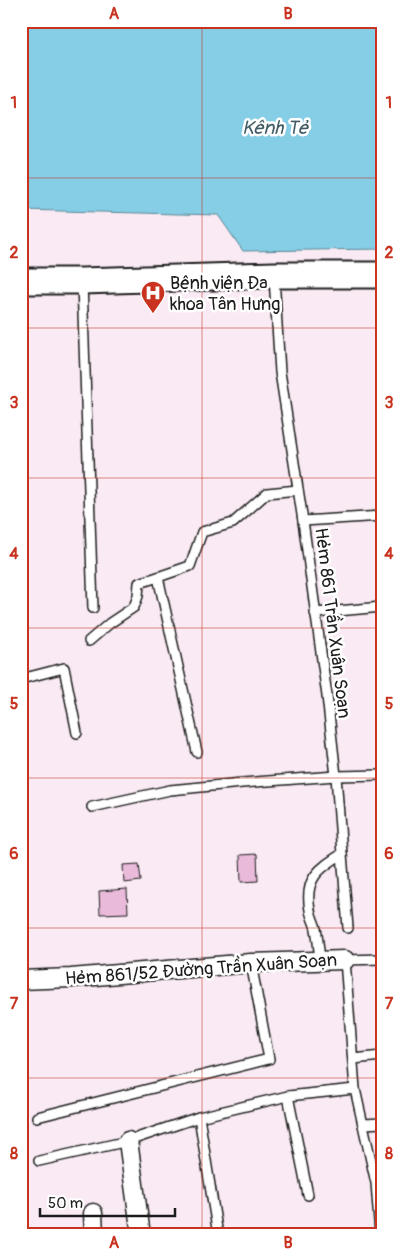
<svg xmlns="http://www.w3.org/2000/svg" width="403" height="1256" font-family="Pangolin,sans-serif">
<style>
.water{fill:#85cee6;stroke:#5b8795}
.building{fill:#eabadb;stroke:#1c1c1c}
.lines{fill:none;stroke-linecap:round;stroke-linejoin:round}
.service-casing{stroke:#1c1c1c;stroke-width:12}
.minor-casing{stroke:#1c1c1c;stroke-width:21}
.secondary-casing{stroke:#1c1c1c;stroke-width:29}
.service{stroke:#fff;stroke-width:9}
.minor{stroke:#fff;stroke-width:18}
.secondary{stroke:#fff;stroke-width:25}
.grid{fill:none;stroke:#c8321e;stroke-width:1;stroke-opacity:0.55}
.labels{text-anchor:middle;stroke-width:5;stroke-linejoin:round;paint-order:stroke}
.poi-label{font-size:18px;fill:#1c1c1c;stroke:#fff;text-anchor:start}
.street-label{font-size:18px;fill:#1c1c1c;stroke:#fff}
.water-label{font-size:19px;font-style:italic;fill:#415a63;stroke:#fff}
.neatline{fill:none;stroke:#c8321e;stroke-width:2}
.grid-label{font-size:16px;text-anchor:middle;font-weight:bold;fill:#c8321e}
</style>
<rect width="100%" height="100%" fill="#f9eaf4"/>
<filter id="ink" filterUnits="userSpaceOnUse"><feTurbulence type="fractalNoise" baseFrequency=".02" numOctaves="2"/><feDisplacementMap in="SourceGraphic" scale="10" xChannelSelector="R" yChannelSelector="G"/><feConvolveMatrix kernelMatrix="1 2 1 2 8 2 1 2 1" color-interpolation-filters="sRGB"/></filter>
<g filter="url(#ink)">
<polygon class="water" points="21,21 382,21 382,249 243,251 218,215 21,210"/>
<g class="building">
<polygon points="21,610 24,610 25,626 21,626"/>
<polygon points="257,854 258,881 241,882 240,855"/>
<polygon points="139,864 141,881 124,883 123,865"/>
<polygon points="127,889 128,913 100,914 99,891"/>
</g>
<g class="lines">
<defs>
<g id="service">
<path d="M274,277L280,372L303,521L327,696L336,776L342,854C318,869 304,879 310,910C311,917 315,923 316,929C318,939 319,950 320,961"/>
<polyline points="82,283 93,608"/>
<polyline points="303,521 382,516"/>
<polyline points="315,613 382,607"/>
<polyline points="89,641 110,623 134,607 138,596 139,583 158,577"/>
<polyline points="21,679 64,668 77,733"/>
<polyline points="197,752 158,577 190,566 202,532 233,523 267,493 298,490"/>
<polyline points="92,807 170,790 242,783 336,776 382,775"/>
<polyline points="342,854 348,928"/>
<polyline points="353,1059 382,1056"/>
<polyline points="288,1096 308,1195"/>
<polyline points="37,1117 269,1059 251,963"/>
<polyline points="199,1117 218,1235"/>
<polyline points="363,1124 382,1123"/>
<polyline points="39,1161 128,1141 199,1117 288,1096 355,1089"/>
<polyline points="380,1235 376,1183 355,1089 345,960 382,959"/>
</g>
<g id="minor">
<polyline points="21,980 71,978 251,963 345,960"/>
<polyline points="128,1141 141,1235"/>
<polyline points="93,1213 94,1235"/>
</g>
<polyline id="secondary" points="21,281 82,281 274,275 382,275"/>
</defs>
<use href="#service" class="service-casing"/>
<use href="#minor" class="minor-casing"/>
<use href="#secondary" class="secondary-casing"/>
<use href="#service" class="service"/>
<use href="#minor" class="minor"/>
<use href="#secondary" class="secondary"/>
</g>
</g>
<path class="grid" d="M202,21V1235M21,178H382M21,328H382M21,478H382M21,628H382M21,778H382M21,928H382M21,1078H382"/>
<defs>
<symbol id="hospital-pin" viewBox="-11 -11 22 30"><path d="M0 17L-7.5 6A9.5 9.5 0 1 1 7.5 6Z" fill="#c8321e" stroke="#fff"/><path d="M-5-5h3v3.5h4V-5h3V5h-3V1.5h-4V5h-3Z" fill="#fff"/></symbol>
</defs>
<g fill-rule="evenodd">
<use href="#hospital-pin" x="139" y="279" width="28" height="38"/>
</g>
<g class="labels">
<g class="poi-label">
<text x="170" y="289">Bệnh viện Đa<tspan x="170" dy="21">khoa Tân Hưng</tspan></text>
</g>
<g class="street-label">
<text transform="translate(333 623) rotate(83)" y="6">Hẻm 861 Trần Xuân Soạn</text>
<text transform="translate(201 969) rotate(-4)" y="6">Hẻm 861/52 Đường Trần Xuân Soạn</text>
</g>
<g class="water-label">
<text x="275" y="134">Kênh Tẻ</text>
</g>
</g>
<rect width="403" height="1256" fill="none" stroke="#fff" stroke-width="55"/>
<path d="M40 1208v8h135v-8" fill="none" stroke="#1c1c1c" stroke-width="2.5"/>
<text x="48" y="1208" font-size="15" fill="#1c1c1c" stroke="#ffffff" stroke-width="4" paint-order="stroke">50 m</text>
<rect x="28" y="28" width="348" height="1200" class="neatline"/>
<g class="grid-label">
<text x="114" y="19">A</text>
<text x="288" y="19">B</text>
<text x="14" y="108">1</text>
<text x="389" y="108">1</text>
<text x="14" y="258">2</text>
<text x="389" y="258">2</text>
<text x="14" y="408">3</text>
<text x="389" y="408">3</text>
<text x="14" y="559">4</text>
<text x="389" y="559">4</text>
<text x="14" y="709">5</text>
<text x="389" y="709">5</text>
<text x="14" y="859">6</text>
<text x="389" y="859">6</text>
<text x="14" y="1009">7</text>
<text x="389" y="1009">7</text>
<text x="14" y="1159">8</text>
<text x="389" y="1159">8</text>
<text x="114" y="1248">A</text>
<text x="288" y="1248">B</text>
</g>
</svg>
